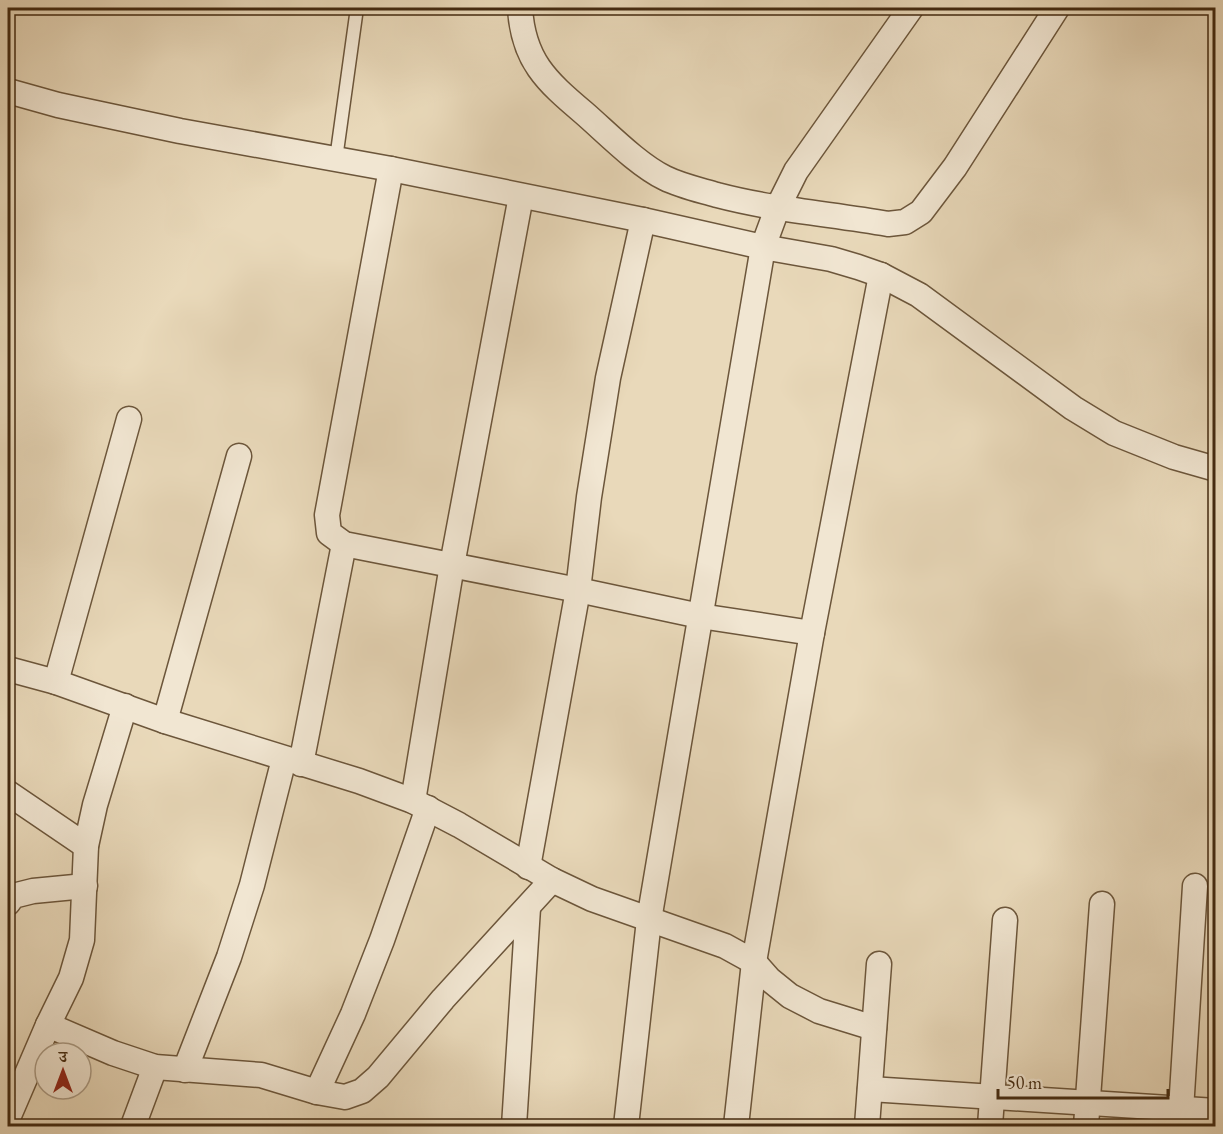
<svg xmlns="http://www.w3.org/2000/svg" width="1223" height="1134" font-family="'EB Garamond','Noto Serif Devanagari',serif">
<style>
.lines{fill:none;stroke-linecap:round;stroke-linejoin:round}
.service-casing{stroke:#6c563b;stroke-width:15}
.minor-casing{stroke:#6c563b;stroke-width:27}
.service{stroke:#f1e6d2;stroke-width:12}
.minor{stroke:#f1e6d2;stroke-width:24}
</style>
<rect width="100%" height="100%" fill="#e9d9ba"/>
<filter id="stains"><feTurbulence type="fractalNoise" baseFrequency=".00333" numOctaves="4"/><feColorMatrix values="0 0 0 0 .2 0 0 0 0 .09 0 0 0 0 .02 0 0 0 .5 -.17"/></filter>
<radialGradient id="worn" r=".72"><stop offset=".6" stop-color="#630" stop-opacity="0"/><stop offset="1" stop-color="#630" stop-opacity=".3"/></radialGradient>
<g class="lines">
<defs>
<polyline id="service" points="336,159 357,8"/>
<g id="minor">
<path d="M520,8C523,60 546,81 584,113C607,133 638,165 665,178C681,186 700,190 717,195C774,210 831,214 888,224L905,222L921,212L955,167L1057,8"/>
<polyline points="8,91 58,105 180,131 391,169 643,220 763,247 831,259 858,267 881,275 919,295 1073,408 1114,433 1174,457 1216,469"/>
<polyline points="391,169 327,515 329,533 344,544 578,590 700,616 812,633"/>
<polyline points="8,669 56,682 165,721 359,781 413,801 459,825 552,880 592,899 725,946 754,962 769,979 790,996 819,1011 874,1028"/>
<polyline points="56,682 129,419"/>
<polyline points="165,721 239,456"/>
<polyline points="301,764 344,544"/>
<polyline points="8,793 86,846"/>
<polyline points="413,801 452,565 521,196"/>
<polyline points="528,867 578,590 589,497 608,378 643,220"/>
<polyline points="8,903 13,896 33,891 85,886"/>
<polyline points="48,1025 113,1053 155,1067 261,1075 317,1092 345,1097 362,1091 378,1077 443,999 552,880"/>
<polyline points="185,1070 229,957 252,885 284,759"/>
<polyline points="870,1089 1216,1111"/>
<polyline points="317,1092 353,1014 382,940 428,808"/>
<polyline points="8,1118 48,1025 71,978 82,940 86,846 95,805 125,706"/>
<polyline points="133,1126 155,1067"/>
<polyline points="514,1126 528,908"/>
<polyline points="626,1126 649,920 763,247 777,209 796,171 911,8"/>
<polyline points="736,1126 754,962 812,633 881,275"/>
<polyline points="867,1126 879,964"/>
<polyline points="990,1126 1005,920"/>
<polyline points="1086,1126 1102,904"/>
<polyline points="1180,1126 1195,886"/>
</g>
</defs>
<use href="#service" class="service-casing"/>
<use href="#minor" class="minor-casing"/>
<use href="#service" class="service"/>
<use href="#minor" class="minor"/>
</g>
<rect width="1223" height="1134" fill="none" stroke="#e9d9ba" stroke-width="30"/>
<rect x="9" y="9" width="1205" height="1116" fill="none" stroke="#432a11" stroke-width="3"/>
<rect x="15" y="15" width="1193" height="1104" fill="none" stroke="#432a11" stroke-width="1.5"/>
<g transform="translate(63 1071)"><circle r="28" fill="#f1e6d2" stroke="#ab9b85" stroke-width="1.5"/>
<path d="M0-4.5L10 22L0 15L-10 22Z" fill="#8f2418"/>
<text y="-9" font-size="16" font-weight="bold" text-anchor="middle" fill="#432a11">उ</text>
</g>
<path d="M998 1089v9h170v-9" fill="none" stroke="#432a11" stroke-width="3"/>
<text x="1007" y="1089" font-size="18" fill="#432a11" stroke="#f1e6d2" stroke-width="4.5" paint-order="stroke">50 m</text>
<rect width="100%" height="100%" filter="url(#stains)"/>
<rect width="100%" height="100%" fill="url(#worn)"/>
</svg>
